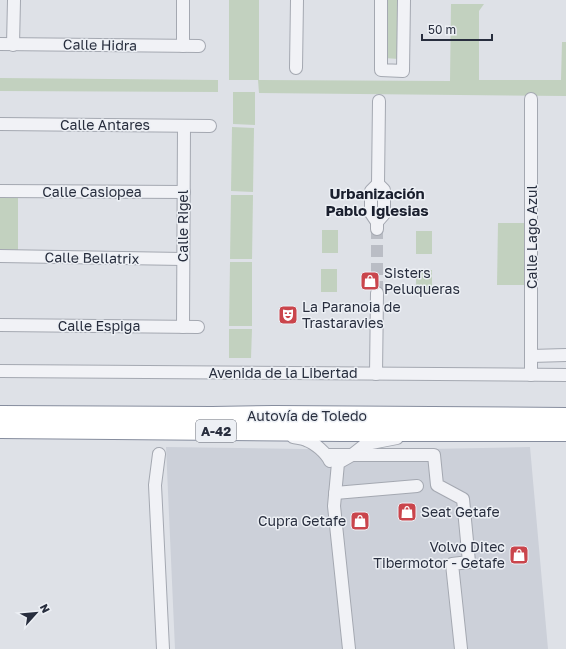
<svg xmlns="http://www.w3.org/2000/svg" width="566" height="649" font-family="'Golos Text',sans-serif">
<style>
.built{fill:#ccd0d9}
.green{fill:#c2d1bf}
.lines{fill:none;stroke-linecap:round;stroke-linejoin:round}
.minor-tunnel{stroke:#babdc5;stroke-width:12;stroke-dasharray:12 6;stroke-linecap:butt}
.minor-casing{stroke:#a4a8b1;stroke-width:14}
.highway-casing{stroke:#868d9e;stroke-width:20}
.minor{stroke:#f1f2f6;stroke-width:12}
.highway{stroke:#fff;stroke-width:18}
.labels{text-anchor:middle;stroke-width:3;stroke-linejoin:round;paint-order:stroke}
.shield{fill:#edf0f5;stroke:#636875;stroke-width:1}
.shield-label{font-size:13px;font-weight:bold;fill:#282e3e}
.street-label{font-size:14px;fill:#282e3e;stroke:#edf0f5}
.poi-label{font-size:14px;fill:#282e3e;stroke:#edf0f5;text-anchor:start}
.neighbourhood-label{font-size:15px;font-weight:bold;fill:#1a1f2e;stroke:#edf0f5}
</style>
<rect width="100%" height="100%" fill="#dee1e7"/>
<polygon class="built" points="166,447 371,450 530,447 548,649 175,649"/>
<g class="green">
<polygon points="229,0 259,0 259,80 450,81 451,4 484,4 479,11 479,80 561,80 562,42 566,42 566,96 259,93 258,80 229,80"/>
<polygon points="385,0 399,0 399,59 384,58"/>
<polygon points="0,78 218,80 218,92 0,91"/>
<polygon points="233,92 255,92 255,125 233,124"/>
<polygon points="232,127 254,128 253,192 231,191"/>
<polygon points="231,195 253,195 252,259 230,259"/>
<rect x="0" y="196" width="18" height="57"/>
<polygon points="498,223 526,223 526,285 497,285"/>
<rect x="322" y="230" width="16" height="23"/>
<rect x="416" y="231" width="16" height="23"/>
<polygon points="230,262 252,262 252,326 229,326"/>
<rect x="321" y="269" width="16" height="23"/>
<polygon points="416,270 432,270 432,293 416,292"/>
<polygon points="229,329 252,329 251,358 229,358"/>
</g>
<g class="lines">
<polyline class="minor-tunnel" points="377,293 377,229"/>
<defs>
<g id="minor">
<polyline points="381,0 381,70 403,71 404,0"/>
<polyline points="0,44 199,46"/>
<polyline points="13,45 14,0"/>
<polyline points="183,46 183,0"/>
<polyline points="296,68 297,0"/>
<polyline points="0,124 210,126"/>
<polyline points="0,191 184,192"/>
<polyline points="377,222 384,214 384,190 378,184 379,101"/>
<polyline points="377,229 377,222 371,213 371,191 378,184"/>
<polyline points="0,256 183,259"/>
<polyline points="0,325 198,327"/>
<polyline points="183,327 184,126"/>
<polyline points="531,356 566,355"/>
<polyline points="0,371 566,375"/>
<polyline points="376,374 377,293"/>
<polyline points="531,375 531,99"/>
<path d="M293,437C297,438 302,438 306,440C315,443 326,453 330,461"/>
<polyline points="159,454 155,485 163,649"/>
<polyline points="327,455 434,455 437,485 463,499 469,562 452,564 461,649"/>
<polyline points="335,493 417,486"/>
<polyline points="349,649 334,506 338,463 352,455 366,444 397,438"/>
</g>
<g id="highway">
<polyline points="0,415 212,416 274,415 566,417"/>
<polyline points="0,429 343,432 566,432"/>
</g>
</defs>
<use href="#minor" class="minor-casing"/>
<use href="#highway" class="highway-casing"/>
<use href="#minor" class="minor"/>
<use href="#highway" class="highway"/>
</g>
<defs>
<symbol id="shop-square" viewBox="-11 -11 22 22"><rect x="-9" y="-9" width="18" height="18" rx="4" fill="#ca454c" stroke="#edf0f5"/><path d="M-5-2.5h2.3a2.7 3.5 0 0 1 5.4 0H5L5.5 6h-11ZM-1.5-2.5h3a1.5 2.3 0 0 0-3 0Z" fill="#fff"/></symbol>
<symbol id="theatre-square" viewBox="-11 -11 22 22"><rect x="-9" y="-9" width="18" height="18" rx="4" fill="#ca454c" stroke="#edf0f5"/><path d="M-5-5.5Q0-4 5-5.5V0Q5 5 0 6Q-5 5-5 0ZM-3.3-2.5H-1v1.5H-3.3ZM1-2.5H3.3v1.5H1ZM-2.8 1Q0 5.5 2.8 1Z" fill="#fff"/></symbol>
</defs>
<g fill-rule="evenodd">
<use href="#shop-square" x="359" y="270" width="22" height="22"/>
<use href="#theatre-square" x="277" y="304" width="22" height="22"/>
<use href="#shop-square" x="396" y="501" width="22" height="22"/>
<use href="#shop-square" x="349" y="510" width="22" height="22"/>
<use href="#shop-square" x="508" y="544" width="22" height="22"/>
</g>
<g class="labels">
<rect class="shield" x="196" y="420" width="40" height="22" rx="3"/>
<g class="shield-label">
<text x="216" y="436">A-42</text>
</g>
<g class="street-label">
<text transform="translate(100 45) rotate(1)" y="5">Calle Hidra</text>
<text x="105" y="130">Calle Antares</text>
<text x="92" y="197">Calle Casiopea</text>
<text transform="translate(183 226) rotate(-90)" y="5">Calle Rigel</text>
<text transform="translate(532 237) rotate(-90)" y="5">Calle Lago Azul</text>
<text transform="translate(92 258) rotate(1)" y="5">Calle Bellatrix</text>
<text x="99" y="331">Calle Espiga</text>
<text x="283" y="378">Avenida de la Libertad</text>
<text x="307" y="421">Autovía de Toledo</text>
</g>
<g class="poi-label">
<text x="384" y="278">Sisters<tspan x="384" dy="16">Peluqueras</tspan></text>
<text x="302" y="312">La Paranoia de<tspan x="302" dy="16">Trastaravies</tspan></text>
<text x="421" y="517">Seat Getafe</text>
<text x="346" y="526" text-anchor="end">Cupra Getafe</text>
<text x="505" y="552" text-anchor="end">Volvo Ditec<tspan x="505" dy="16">Tibermotor - Getafe</tspan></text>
</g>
<g class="neighbourhood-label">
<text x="377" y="199">Urbanización<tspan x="377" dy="17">Pablo Iglesias</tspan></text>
</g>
</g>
<g transform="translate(36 613) rotate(63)" stroke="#edf0f5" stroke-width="3" paint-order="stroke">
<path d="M0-3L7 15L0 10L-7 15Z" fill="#282e3e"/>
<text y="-6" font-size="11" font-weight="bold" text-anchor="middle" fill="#282e3e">N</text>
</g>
<path d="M422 34v6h70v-6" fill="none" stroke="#282e3e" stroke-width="2"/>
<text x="428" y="34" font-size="12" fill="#282e3e" stroke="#edf0f5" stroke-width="3" paint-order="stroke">50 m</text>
</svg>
